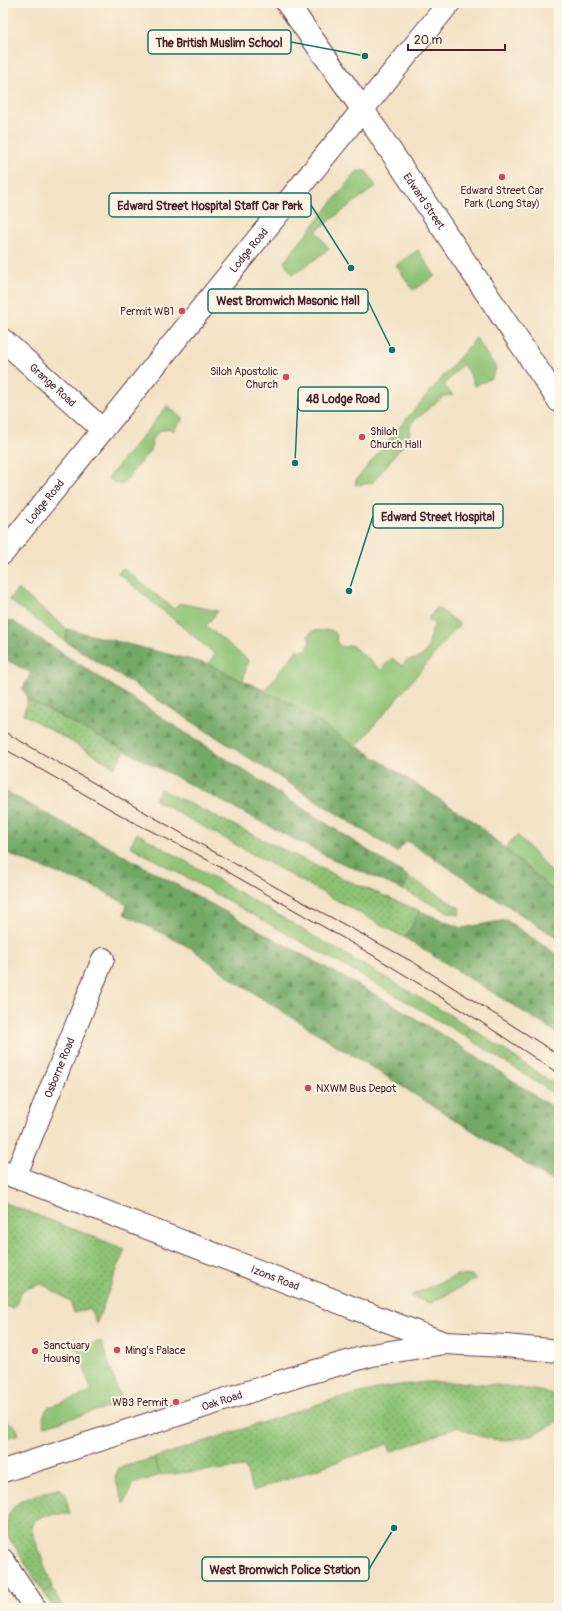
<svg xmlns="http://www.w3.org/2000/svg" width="562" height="1611" font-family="Pangolin,sans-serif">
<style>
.grass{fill:url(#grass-dots);stroke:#6c7150}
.forest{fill:url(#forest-firs);stroke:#5e6448}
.green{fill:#8dc375;stroke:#6c7150}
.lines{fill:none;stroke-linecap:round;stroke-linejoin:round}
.minor-casing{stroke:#633c42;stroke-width:24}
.minor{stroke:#fff;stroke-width:22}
.tram{stroke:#4a1f2b;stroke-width:1}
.poi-dot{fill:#d1495b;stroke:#fcf5e5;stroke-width:1.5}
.labels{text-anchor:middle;stroke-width:4;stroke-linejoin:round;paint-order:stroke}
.poi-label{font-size:11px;fill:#4a1f2b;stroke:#fcf5e5;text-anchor:start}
.street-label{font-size:11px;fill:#4a1f2b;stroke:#fcf5e5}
.leader{fill:none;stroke:#0f766e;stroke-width:1.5}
.callout-dot{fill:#0f766e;stroke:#fcf5e5;stroke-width:1.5}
.callout{fill:#fcf5e5;stroke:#0f766e;stroke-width:1.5}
.callout-label{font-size:12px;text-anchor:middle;font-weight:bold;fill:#4a1f2b}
</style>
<defs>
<pattern id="grass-dots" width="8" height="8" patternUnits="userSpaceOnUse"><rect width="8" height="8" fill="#8dc375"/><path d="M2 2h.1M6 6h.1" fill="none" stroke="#759e60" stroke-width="1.8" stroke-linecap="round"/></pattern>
<pattern id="forest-firs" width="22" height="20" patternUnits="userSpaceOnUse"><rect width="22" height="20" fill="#72a966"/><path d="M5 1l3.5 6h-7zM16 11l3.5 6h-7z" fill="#608954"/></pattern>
</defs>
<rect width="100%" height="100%" fill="#fcf5e5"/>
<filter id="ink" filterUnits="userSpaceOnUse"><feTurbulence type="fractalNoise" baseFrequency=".025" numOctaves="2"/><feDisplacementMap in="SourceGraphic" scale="8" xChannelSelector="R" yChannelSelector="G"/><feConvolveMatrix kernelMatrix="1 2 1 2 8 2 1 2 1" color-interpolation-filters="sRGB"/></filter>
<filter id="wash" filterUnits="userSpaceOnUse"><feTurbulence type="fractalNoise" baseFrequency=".012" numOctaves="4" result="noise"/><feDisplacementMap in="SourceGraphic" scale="16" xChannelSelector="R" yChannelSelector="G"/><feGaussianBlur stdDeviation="0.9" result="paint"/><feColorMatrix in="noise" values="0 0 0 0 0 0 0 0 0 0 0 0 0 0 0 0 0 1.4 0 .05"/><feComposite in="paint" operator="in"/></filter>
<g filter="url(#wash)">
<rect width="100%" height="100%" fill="#f3e2c5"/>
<g class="grass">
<polygon points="27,699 125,750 115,767 23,714 27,704"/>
<polygon points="160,789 339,877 420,911 405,938 155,800"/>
<polygon points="409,877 461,909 459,915 448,912 403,890"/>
<polygon points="470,1027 559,1087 559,1097 465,1036"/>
<polygon points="3,1202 125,1249 96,1324 90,1308 74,1313 70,1301 42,1284 22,1290 18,1303 13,1309 3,1305"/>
<path d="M426,1382C471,1382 515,1385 559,1395V1420C526,1444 494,1446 458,1427L391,1452L388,1444L253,1491L245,1467L160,1475L154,1458L334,1399L386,1387Z"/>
<path d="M60,1488L65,1495L70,1514H52L34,1520L31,1528L52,1587L43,1592L8,1536C0,1499 34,1496 60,1488Z"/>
</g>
<g class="forest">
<polygon points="3,619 14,622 409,877 403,890 326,856 27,699 27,695 22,689 31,673 3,658"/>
<polygon points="67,629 208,664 289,702 473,821 559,895 559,939 407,841 397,852 65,641"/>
<polygon points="3,790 123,855 399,1008 481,1059 559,1112 559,1185 239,984 191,948 124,914 127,905 100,889 22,860 3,851"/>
<polygon points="420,911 462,928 506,920 559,956 559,1034 405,938"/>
</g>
<g class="green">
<polygon points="357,171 366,171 376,186 316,231 329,249 293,275 284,262"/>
<polygon points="418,250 435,276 413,290 396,265"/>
<polygon points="476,338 496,368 492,378 474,386 470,374 462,364 444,385 453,395 444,396 411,423 409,438 372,483 355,485 356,480 403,423"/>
<polygon points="167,406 183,419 173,431 168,428 166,430 160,430 151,441 152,448 123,484 117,484 108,478"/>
<polygon points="123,568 174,609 179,603 218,611 206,626 248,660 243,681 208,664 215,654 118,573"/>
<polygon points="18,589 67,629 65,641 9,600"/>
<path d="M437,607L460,624L356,747L289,702L264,691L297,650L303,651L308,648L310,642L308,636L312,631L331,630L337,635C335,641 338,647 345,647L351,645L381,670L392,658L402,666L407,660C436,658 425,639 435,625L428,619Z"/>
<polygon points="137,833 470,1027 465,1036 366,978 130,846"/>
<polygon points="517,835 559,880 559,895 505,848"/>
<polygon points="457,1275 473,1276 476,1279 431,1303 410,1296"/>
<path d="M101,1341L122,1403L45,1426C42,1418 43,1413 49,1407L92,1392L77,1348Z"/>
<path d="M3,1422C13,1422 16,1426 19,1434L3,1439Z"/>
<polygon points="154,1458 160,1475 133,1484 124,1504 115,1478 119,1468"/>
<polygon points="52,1587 63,1608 54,1608 43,1592"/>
</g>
</g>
<g filter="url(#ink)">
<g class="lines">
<defs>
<g id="minor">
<path id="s1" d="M287,3L363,110L559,401"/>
<path id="s2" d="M3,340L103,430"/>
<path id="s3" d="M3,553L449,3"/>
<path id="s4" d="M3,1172L444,1343L506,1346L559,1351"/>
<path id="s5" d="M15,1177L103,959"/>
<path id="s6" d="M3,1471L301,1375L372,1355L444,1343"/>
<polyline points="3,1560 35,1608"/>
</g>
</defs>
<use href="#minor" class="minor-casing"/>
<use href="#minor" class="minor"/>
<g class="tram">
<polyline points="3,731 279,889 413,962 559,1055"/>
<polyline points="3,748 133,822 197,854 369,953 478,1020 559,1074"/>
</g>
</g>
</g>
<g class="poi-dot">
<circle cx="502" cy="177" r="4"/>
<circle cx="182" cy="311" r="4"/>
<circle cx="286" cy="377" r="4"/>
<circle cx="362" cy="437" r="4"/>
<circle cx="308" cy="1088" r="4"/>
<circle cx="117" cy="1350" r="4"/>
<circle cx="35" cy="1351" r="4"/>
<circle cx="176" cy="1402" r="4"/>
</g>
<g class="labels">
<g class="poi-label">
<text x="502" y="194" text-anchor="middle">Edward Street Car<tspan x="502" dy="13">Park (Long Stay)</tspan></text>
<text x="174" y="315" text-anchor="end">Permit WB1</text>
<text x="278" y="375" text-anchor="end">Siloh Apostolic<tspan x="278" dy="13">Church</tspan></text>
<text x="370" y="435">Shiloh<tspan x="370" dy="13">Church Hall</tspan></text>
<text x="316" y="1092">NXWM Bus Depot</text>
<text x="43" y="1349">Sanctuary<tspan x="43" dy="13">Housing</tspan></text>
<text x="125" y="1354">Ming's Palace</text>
<text x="168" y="1406" text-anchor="end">WB3 Permit</text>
</g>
<g class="street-label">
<text dy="4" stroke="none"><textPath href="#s1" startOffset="241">Edward Street</textPath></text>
<text dy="4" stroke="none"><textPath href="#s3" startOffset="390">Lodge Road</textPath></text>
<text dy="4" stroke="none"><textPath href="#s2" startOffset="67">Grange Road</textPath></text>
<text dy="4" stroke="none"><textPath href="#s3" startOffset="66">Lodge Road</textPath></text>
<text dy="4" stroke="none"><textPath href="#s5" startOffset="118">Osborne Road</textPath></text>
<text dy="4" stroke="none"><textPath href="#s4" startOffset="292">Izons Road</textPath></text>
<text dy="4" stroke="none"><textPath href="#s6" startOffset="230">Oak Road</textPath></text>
</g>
</g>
<path class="leader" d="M365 56L291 42M351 268L311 205M392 350L368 301M295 463L298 399M349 591L373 516M394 1528L369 1569"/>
<g class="callout-dot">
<circle cx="365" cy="56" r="4"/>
<circle cx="351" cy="268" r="4"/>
<circle cx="392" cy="350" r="4"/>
<circle cx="295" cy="463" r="4"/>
<circle cx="349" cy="591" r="4"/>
<circle cx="394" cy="1528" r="4"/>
</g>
<g class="callout">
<rect x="148" y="30" width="143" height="24" rx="4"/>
<rect x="109" y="193" width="202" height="24" rx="4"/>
<rect x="208" y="289" width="160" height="24" rx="4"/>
<rect x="298" y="387" width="90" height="24" rx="4"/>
<rect x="373" y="504" width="130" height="24" rx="4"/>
<rect x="202" y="1557" width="167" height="24" rx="4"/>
</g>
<g class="callout-label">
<text x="219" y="47">The British Muslim School</text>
<text x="210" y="210">Edward Street Hospital Staff Car Park</text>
<text x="288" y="305">West Bromwich Masonic Hall</text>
<text x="343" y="403">48 Lodge Road</text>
<text x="438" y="521">Edward Street Hospital</text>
<text x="285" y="1574">West Bromwich Police Station</text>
</g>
<rect width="562" height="1611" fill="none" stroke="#fcf5e5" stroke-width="16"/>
<path d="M408 44v6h97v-6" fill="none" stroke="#4a1f2b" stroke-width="2"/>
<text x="414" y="44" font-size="12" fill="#4a1f2b" stroke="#fcf5e5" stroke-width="3" paint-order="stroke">20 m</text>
</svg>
